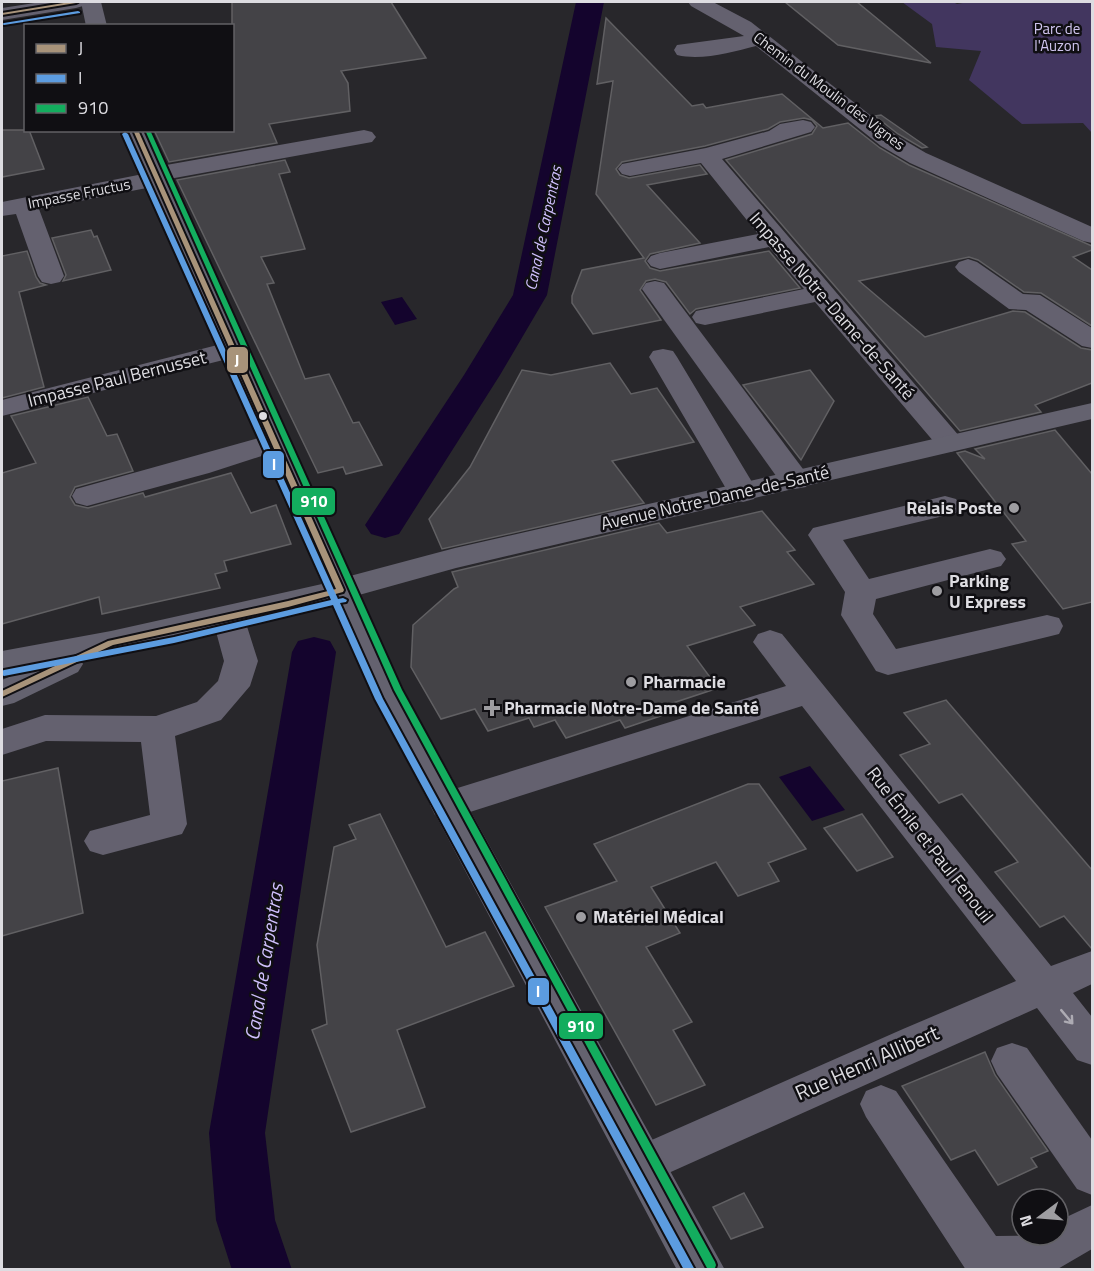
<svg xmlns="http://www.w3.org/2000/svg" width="1094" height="1271" font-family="'Titillium Web',sans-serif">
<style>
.green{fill:#42365f}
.water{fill:#14042d}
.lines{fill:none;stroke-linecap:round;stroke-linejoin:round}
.canal{fill:#14042d;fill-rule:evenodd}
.building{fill:#444347;stroke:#616063;stroke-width:1.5}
.minor{fill:#64616f;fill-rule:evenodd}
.major{fill:#64626f;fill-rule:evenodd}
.bus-1-casing{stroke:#100f13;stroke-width:4}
.bus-2-casing{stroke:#100f13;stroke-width:4}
.bus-3-casing{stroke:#100f13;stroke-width:4}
.bus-1{fill:#a8937a;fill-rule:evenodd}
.bus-2{fill:#5c9ce0;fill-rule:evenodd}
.bus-3{fill:#13ad5e;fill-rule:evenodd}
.oneway{stroke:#adabb3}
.bus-dot{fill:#dddce1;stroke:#100f13;stroke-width:2}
.poi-dot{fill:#9e9da1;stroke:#100f13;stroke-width:2}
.labels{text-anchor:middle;stroke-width:5;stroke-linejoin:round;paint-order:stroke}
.far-park-label{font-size:15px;fill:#d0c5ef;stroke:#100f13}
.far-street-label{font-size:15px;fill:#dddce1;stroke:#100f13}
.far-water-label{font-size:16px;font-style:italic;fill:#d0c0fe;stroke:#100f13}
.street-label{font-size:18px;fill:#dddce1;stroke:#100f13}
.poi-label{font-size:18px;font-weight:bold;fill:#dddce1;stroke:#100f13;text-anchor:start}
.water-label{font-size:20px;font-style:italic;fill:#d0c0fe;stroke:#100f13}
.near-street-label{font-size:21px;fill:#dddce1;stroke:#100f13}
.line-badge{stroke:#100f13;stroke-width:2}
.badge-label{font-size:16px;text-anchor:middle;font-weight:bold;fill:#fff}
</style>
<rect width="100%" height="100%" fill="#28272b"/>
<polygon class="green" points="902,2 953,2 957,4 968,2 1092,2 1092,133 1083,123 1022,124 969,80 981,51 936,47 932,24"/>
<g class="water">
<polygon points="402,297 417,319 395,325 381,302"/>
<polygon points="810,766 845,810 812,821 779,777"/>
</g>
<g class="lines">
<g class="canal">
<polygon points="576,2 604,2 547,295 500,375 399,534 385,538 371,534 365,525 464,375 513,295"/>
<polygon points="314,637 330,641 336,652 265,1133 275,1220 292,1270 232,1270 216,1220 209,1133 292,652 298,641"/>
</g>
</g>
<g class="building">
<polygon points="232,2 391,2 426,58 341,71 348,83 350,111 269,124 277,143 169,162 154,130 232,130"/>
<polygon points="785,2 857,2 931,63 838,45"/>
<polygon points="606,18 692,106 703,104 706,108 782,94 823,128 848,123 880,148 909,165 1092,246 1092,250 1073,257 1092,270 1092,326 1041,293 1024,292 978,260 969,257 859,281 925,337 1013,311 1025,312 1081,348 1092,350 1092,383 1035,405 1041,412 960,431 726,160 812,134 817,126 812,120 804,118 780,122 768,129 705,146 622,162 616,169 620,175 629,178 700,165 707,174 647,185 700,243 650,254 645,261 650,268 660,271 769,251 800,288 696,309 690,314 666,282 655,279 646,281 640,290 661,320 593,334 572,303 572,296 582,270 644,258 596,194 613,81 597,84"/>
<polygon points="881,115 927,147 922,148 898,134 875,116"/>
<polygon points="2,130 29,130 44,169 2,177"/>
<polygon points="285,160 290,172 279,174 305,249 261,257 274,283 267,284 305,379 329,374 353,423 359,422 382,465 346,474 343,467 318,473 177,180"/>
<polygon points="91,230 94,237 97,236 111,270 63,281 66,275 52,238"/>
<polygon points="27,251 36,277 40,283 46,285 19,292 44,387 2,398 2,256"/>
<polygon points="610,363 631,394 657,388 694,442 612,461 644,503 442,549 429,519 470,467 522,370 551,375"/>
<polygon points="810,370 834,401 801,460 743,385"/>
<polygon points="88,397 107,436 117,434 133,471 75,487 70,497 75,505 88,508 143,493 145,497 231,473 251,513 276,505 291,544 224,561 227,571 215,574 220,588 102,614 99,597 2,624 2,473 36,463 11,416"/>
<polygon points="1055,430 1092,474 1092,602 1063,609 1012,544 1026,541 957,453 965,451 985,459 975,449"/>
<polygon points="762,511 795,550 787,552 814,584 740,607 755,625 687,646 718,688 673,703 678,710 625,728 620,720 566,738 555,720 534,727 529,718 488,731 475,709 441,719 411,667 413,625 454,589 458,587 452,572 659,523 667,533"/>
<polygon points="946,700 1092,870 1092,949 1064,916 1040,927 995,872 1018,862 962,794 939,803 900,755 930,744 904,713"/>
<polygon points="58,768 83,913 2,936 2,781"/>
<polygon points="748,784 759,784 806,849 768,863 779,881 738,896 716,862 651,887 680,933 646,947 692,1022 673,1030 705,1085 656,1105 545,907 617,881 594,844"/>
<polygon points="380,814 446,947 485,932 514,986 397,1030 425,1107 351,1132 312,1030 327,1024 317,945 334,847 356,839 349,825"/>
<polygon points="862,814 893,857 857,871 824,828"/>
<polygon points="985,1052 995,1075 1048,1151 1031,1158 1037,1167 998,1185 975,1150 951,1160 902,1086"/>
<polygon points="744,1193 763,1227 731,1239 713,1207"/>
</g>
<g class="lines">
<g class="minor">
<polygon points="41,2 86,2 83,6 76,8 2,20 2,8"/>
<path d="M688,2H713L751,22L897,136L926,153L1092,227V243L1083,241L910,163L881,146L756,46C732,52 702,61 677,55L674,50L677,45L744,36L691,6Z"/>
<polygon points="803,120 811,122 815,127 811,132 722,159 960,437 965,443 960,449 950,452 940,449 815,302 705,325 696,323 692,317 696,311 804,289 769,247 660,269 651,266 647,261 651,256 660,253 758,234 701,163 630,176 622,174 618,169 622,164 706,148 769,131 780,124"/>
<polygon points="364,130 372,132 376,137 372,142 169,179 166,184 157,186 39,209 64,276 60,282 51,284 42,282 38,276 16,214 2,216 2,202 143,174 147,169 155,167"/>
<polygon points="968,259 977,262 1023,294 1040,295 1092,328 1092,348 1082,346 1026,310 1009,309 959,272 955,267 959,262"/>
<polygon points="655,281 664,283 806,473 810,480 806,487 795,489 784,487 642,289 646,283"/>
<polygon points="233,341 243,343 247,349 243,355 2,416 2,400"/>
<polygon points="663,349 673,351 677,357 758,492 754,499 743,502 732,499 728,492 649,357 653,351"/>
<polygon points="273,434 283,437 288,443 283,449 209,473 87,506 76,503 72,496 76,489"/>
<polygon points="945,496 956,499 960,506 956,513 843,540 869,579 990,549 1001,552 1006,559 1001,566 876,599 873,614 896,649 1047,615 1059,618 1063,626 1059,634 1047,637 888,675 876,671 841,615 845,592 808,535 813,528"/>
<polygon points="228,606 240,609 244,617 258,661 250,686 221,720 175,736 187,824 182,834 103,855 90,851 84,841 90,831 150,815 141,742 46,741 2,755 2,729 45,715 156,716 197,702 218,681 224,661 212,617 216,609"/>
<polygon points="770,630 782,634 1051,966 1092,951 1092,984 1073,993 1092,1017 1092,1065 1077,1060 1037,1008 644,1184 629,1178 622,1164 629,1150 903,1029 1016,981 802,706 448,819 435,815 430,805 435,795 786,686 753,642 758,634"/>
<polygon points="1012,1043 1027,1048 1092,1140 1092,1195 1077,1189 997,1074 991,1061 997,1048"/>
<polygon points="881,1085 896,1091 996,1236 1058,1235 1058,1221 1092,1205 1092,1249 1056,1270 966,1270 866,1117 860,1104 866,1091"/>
</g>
<g class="major">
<polygon points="81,2 101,2 107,26 86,26"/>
<polygon points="124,130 147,130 350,576 455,548 1092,403 1092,419 456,568 359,595 406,695 725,1270 677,1270 372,695 331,603 288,615 81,660 83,664 78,672 14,703 2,706 2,680 20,672 2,675 2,651 111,631 322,584"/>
</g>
<defs>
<g id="bus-1">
<polygon points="70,2 78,2 76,3 2,15 2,13"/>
<polygon points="133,130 138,130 344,590 343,592 288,607 113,645 2,697 2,691 108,641 288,601 336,589"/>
</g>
<g id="bus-2">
<polygon points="78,11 80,12 80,13 4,25 2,24 4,23"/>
<polygon points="125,132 128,134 338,599 343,598 347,600 346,602 340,603 383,699 695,1270 684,1270 375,699 333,605 174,643 4,676 2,675 2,671 4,670 174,637 331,600 122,134"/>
</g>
<polygon id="bus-3" points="145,130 150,130 402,690 715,1262 716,1265 715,1268 712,1270 707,1268 394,690"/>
</defs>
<use href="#bus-1" class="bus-1-casing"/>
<use href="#bus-2" class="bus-2-casing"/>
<use href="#bus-3" class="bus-3-casing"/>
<use href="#bus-1" class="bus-1"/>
<use href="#bus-2" class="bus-2"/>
<use href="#bus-3" class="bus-3"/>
</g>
<defs><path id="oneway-shaft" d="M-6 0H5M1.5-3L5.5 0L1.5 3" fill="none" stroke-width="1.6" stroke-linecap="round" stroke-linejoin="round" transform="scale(1.5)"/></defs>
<use class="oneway" href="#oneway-shaft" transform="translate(1067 1017) rotate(50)"/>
<circle class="bus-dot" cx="263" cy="416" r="5"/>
<g class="poi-dot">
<circle cx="1014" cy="508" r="6"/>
<circle cx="937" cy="591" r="6"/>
<circle cx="631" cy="682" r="6"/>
<path d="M489 699h6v6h6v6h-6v6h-6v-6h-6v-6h6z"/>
<circle cx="581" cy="917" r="6"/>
</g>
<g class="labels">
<g class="far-park-label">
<text x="1057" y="34">Parc de<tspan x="1057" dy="17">l'Auzon</tspan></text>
</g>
<g class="far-street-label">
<text transform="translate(829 91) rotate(37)" y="5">Chemin du Moulin des Vignes</text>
<text transform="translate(79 194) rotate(-11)" y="5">Impasse Fructus</text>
</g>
<g class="far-water-label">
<text transform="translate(543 228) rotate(-78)" y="6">Canal de Carpentras</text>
</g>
<g class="street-label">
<text transform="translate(832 306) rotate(49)" y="6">Impasse Notre-Dame-de-Santé</text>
<text transform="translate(117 379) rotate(-14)" y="6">Impasse Paul Bernusset</text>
<text transform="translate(715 498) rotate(-13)" y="6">Avenue Notre-Dame-de-Santé</text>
<text transform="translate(930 845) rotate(52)" y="6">Rue Émile et Paul Fenouil</text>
</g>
<g class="poi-label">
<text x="1002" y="514" text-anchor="end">Relais Poste</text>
<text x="949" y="587">Parking<tspan x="949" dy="21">U Express</tspan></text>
<text x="643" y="688">Pharmacie</text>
<text x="504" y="714">Pharmacie Notre-Dame de Santé</text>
<text x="593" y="923">Matériel Médical</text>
</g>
<g class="water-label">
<text transform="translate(264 962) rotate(-81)" y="7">Canal de Carpentras</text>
</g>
<g class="near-street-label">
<text transform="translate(867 1063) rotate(-24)" y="7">Rue Henri Allibert</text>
</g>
</g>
<g class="line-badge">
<rect x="226" y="346" width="23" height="28" rx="6" fill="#a8937a"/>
<rect x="262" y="450" width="23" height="29" rx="6" fill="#5c9ce0"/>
<rect x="291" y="487" width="45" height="29" rx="6" fill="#13ad5e"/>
<rect x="527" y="977" width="23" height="29" rx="6" fill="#5c9ce0"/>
<rect x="558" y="1012" width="46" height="28" rx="6" fill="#13ad5e"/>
</g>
<g class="badge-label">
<text x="237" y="366">J</text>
<text x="274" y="470">I</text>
<text x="314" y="507">910</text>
<text x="538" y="997">I</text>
<text x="581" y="1032">910</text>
</g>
<rect width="1094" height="1271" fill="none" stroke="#dddce1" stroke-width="6"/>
<rect x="24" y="24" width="210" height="108" fill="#100f13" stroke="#626165" stroke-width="1.5"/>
<rect x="36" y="44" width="30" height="9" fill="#a8937a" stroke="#626165" stroke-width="1.5"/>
<text x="78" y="54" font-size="18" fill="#dddce1">J</text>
<rect x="36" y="74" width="30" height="9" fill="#5c9ce0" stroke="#626165" stroke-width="1.5"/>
<text x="78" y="84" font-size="18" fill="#dddce1">I</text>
<rect x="36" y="104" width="30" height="9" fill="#13ad5e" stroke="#626165" stroke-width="1.5"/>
<text x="78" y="114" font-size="18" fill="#dddce1">910</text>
<g transform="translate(1040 1217) rotate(254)"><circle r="28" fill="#100f13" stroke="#626165" stroke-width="1.5"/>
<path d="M0-4.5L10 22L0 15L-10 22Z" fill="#9e9da1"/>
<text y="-9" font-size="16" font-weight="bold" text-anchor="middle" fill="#dddce1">N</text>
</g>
</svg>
